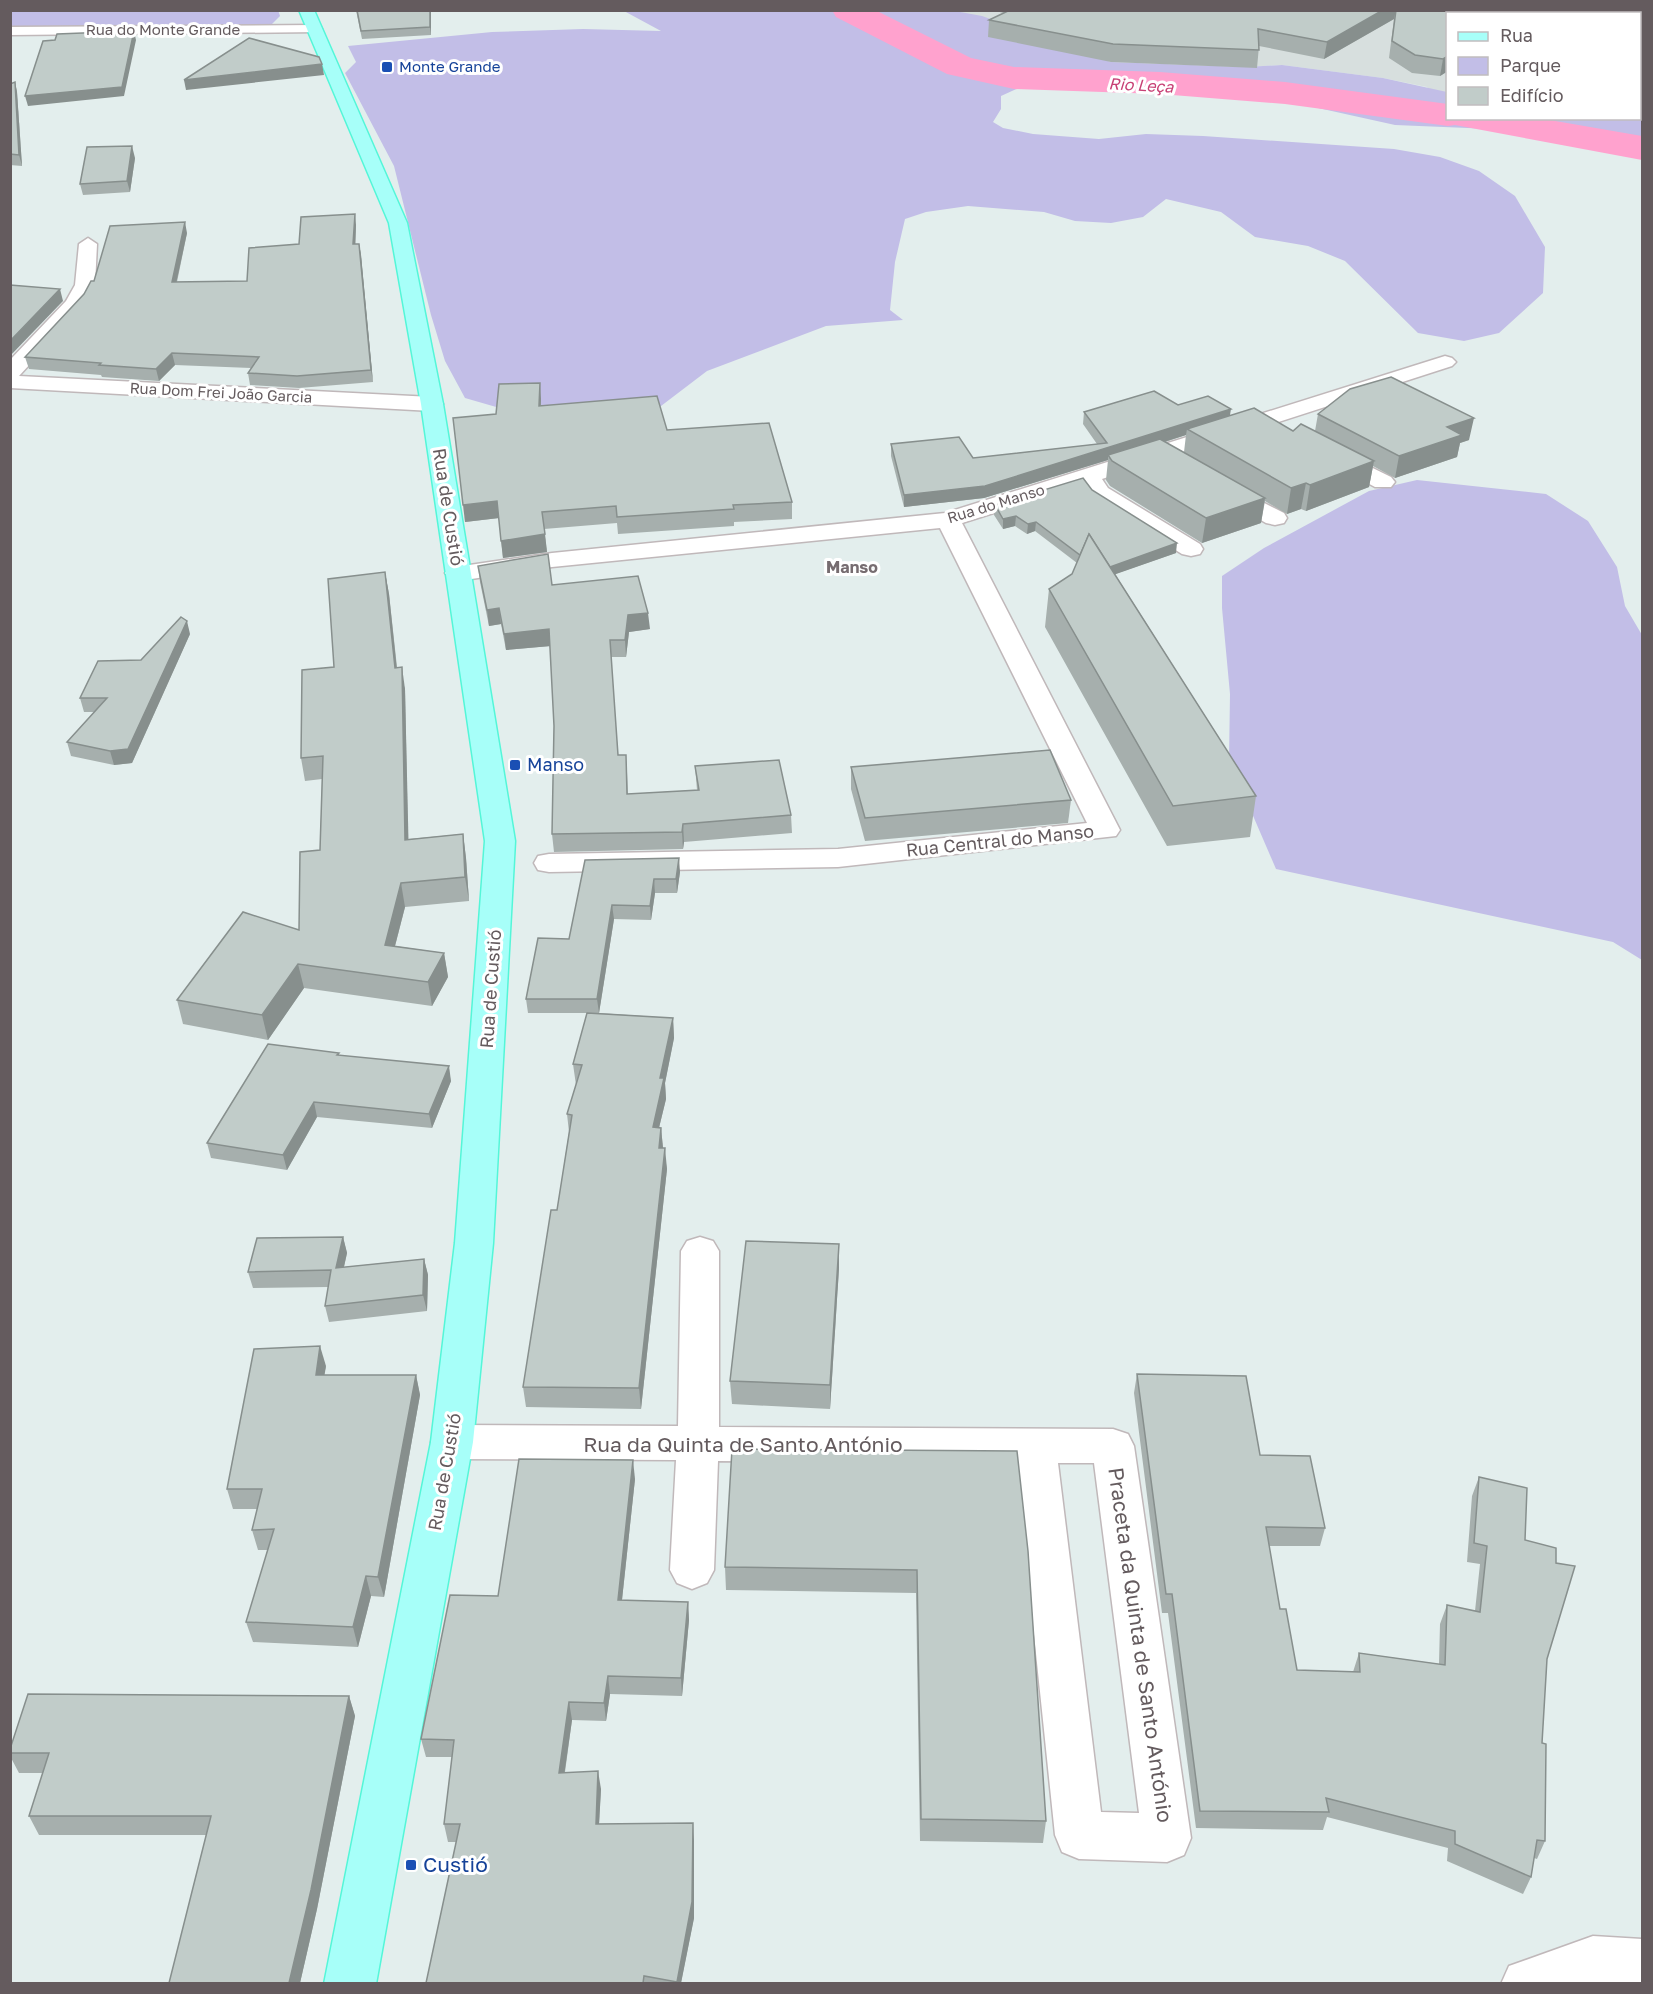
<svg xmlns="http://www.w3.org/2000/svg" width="1653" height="1994" font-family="'Golos Text',sans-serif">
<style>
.industrial{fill:#d7dfde}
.green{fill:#c2bee7}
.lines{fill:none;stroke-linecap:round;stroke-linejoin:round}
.river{fill:#ffa2ce;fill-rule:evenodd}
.minor-casing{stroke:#c0b8ba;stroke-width:3}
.major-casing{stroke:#54f6d8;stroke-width:3}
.minor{fill:#fff;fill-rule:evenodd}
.major{fill:#a7fff9;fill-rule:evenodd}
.wall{fill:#a6afad;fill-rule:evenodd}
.shaded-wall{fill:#878f8d}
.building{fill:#c1ccc9;stroke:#878f8d;stroke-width:1.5}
.transit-dot{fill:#1a4fb4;stroke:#fff;stroke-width:2}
.labels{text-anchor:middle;stroke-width:6;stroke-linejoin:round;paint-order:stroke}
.far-street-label{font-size:15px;fill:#645b5e;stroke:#fff}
.far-transit-label{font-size:15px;fill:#164399;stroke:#fff;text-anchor:start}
.far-water-label{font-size:16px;font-style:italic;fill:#c74075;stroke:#fff}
.far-neighbourhood-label{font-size:16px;font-weight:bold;fill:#766c70;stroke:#fff}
.street-label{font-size:18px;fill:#645b5e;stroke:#fff}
.transit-label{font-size:18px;fill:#164399;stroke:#fff;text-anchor:start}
.near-street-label{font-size:21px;fill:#645b5e;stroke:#fff}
.near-transit-label{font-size:21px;fill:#164399;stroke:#fff;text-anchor:start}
</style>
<rect width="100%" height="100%" fill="#e3eeed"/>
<polygon class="industrial" points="955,11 1642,11 1642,128 1640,118 1640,14 1448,14 1447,102 1437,101 1427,87 1383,78 1282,65 1245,67 1111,62 988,37 1002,23"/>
<g class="green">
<polygon points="278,10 280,16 271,25 11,28 10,11"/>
<polygon points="624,11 955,11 982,16 1111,62 1245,67 1282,65 1383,78 1447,92 1448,118 1642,117 1642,157 1492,129 1395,125 1282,100 1023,86 1001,96 1001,109 993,122 1003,128 1033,134 1099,139 1146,134 1203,136 1394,149 1440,157 1479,171 1515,196 1545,247 1543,293 1499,333 1464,341 1418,333 1345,261 1308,246 1255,237 1221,212 1166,199 1143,217 1111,223 1075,221 1044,212 968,206 926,212 905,219 895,262 890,310 903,320 826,326 707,371 661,406 520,414 465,398 445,361 431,315 394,166 345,73 356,62 348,46 492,32 583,29 661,31"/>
<polygon points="1417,480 1546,494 1588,521 1617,567 1625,606 1642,635 1642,960 1613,942 1276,869 1229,760 1230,694 1222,608 1222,576 1264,548 1369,491"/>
</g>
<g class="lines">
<polygon class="river" points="832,10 875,10 971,58 1014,67 1160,72 1285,82 1448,104 1448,118 1538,118 1642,136 1642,160 1455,125 1448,126 1285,104 1160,94 1014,89 947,74 836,17"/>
<defs>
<g id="minor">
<polygon points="315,25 320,26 322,29 320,32 10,35 10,27"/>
<polygon points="88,238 97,244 95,285 85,304 19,376 432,397 440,399 443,404 440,409 432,411 10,388 10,360 66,301 75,285 79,244"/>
<polygon points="1445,356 1452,358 1456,362 1452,366 1102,479 1108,488 1200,544 1203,549 1200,554 1191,556 1182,554 1092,498 1083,485 962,523 1120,830 1116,836 838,867 549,872 538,870 534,863 538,856 549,854 838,849 1087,823 940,528 552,567 458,581 449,578 445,573 449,568 552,553 945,513"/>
<polygon points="1332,448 1391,477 1395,482 1391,487 1375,487 1324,460 1321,455 1324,450"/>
<polygon points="1223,482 1284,513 1287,518 1284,523 1275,525 1266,523 1215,494 1211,489 1215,484"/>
<path d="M700,1237L713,1241L719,1251V1427L1113,1429L1128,1434L1134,1446L1191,1838L1184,1855L1167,1862L1079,1859L1062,1852L1055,1835L1016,1462L718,1461L714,1570L707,1583L692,1589L677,1583L670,1570L676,1460L452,1459L437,1454L431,1442L437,1430L452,1425L678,1426L681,1251L687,1241ZM1058,1463H1094L1139,1813L1101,1812Z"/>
<polygon points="1593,1936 1642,1939 1642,1984 1501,1984 1509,1966"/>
</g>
<polygon id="major" points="299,10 314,10 407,223 443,404 515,841 493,1243 473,1442 376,1984 324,1984 431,1442 455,1243 485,841 421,404 389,223"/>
</defs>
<use href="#minor" class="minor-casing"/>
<use href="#major" class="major-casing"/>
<use href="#minor" class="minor"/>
<use href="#major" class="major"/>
</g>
<g class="wall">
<polygon points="356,10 431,10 431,35 362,39"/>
<polygon points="991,10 1642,10 1642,110 1640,110 1640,14 1448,14 1448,71 1440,76 1412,73 1389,58 1394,19 1324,59 1259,46 1257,68 1111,62 988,37 989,20 1004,13"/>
<polygon points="15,82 17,92 22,166 10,165 10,84"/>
<polygon points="135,158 130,192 83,195 80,184"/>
<polygon points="356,225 355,244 359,244 361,255 373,382 299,388 250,385 248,373 251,368 175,365 159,381 102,377 101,375 29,369 25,357 84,294 94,281 187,233 177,282 247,281 299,244"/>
<polygon points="541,399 541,405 667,430 792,502 792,519 734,522 734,526 618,534 617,523 544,529 547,552 503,558 499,518 465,522 496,414"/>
<path d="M1178,405L1293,431H1315L1318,414L1469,440L1460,443L1457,457L1395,478L1373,466L1369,487L1306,511L1301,509L1287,514L1265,501L1261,523L1202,543L1110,486L1106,480L1108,460L984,498L904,507L891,456V444L973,458L1097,444L1083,424L1084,412ZM1186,435L1184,452L1165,442Z"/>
<polygon points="1092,490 1176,553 1115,574 1256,796 1250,837 1167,846 1045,627 1049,589 1072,574 1077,563 1035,531 1027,534 1015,526 1003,529 994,515 995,505"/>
<polygon points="478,566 552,585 650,629 629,632 626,657 611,657 618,755 627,772 628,794 697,790 695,766 791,815 792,833 684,842 683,849 554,852 552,834 554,726 550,646 506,650 501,624 489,626 480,582"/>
<polygon points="385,572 389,594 397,667 405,689 408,839 463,834 466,858 469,901 405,907 395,946 444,953 448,977 432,1006 304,988 268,1040 183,1024 177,1000 299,930 320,850 322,779 305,781 301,758 334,667"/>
<polygon points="190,634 132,763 114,765 71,756 67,742 94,712 84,712 80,698 141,660"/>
<polygon points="851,767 1071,800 1068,823 865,841 851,789"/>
<polygon points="585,860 680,872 677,893 655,893 651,920 614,919 599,1013 673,1018 674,1038 665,1083 666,1099 659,1128 661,1128 663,1148 667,1169 641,1409 526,1407 523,1387 557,1210 569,1132 567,1114 576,1085 573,1064 587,1013 528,1013 526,999 569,939"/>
<polygon points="339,1053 339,1056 451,1081 432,1128 317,1117 287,1170 211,1158 207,1143"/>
<polygon points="343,1237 347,1253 344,1267 424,1259 428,1275 427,1311 329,1322 325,1306 328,1287 253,1288 248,1272"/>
<polygon points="839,1268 830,1409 732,1404 730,1381"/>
<polygon points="326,1366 324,1375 416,1375 420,1395 384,1597 371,1596 358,1647 253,1642 246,1622 268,1550 258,1550 252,1530 257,1509 233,1509 227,1489"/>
<polygon points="1137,1374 1260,1455 1325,1528 1320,1546 1269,1546 1280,1609 1297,1670 1353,1672 1359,1653 1439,1664 1440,1624 1447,1605 1475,1611 1480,1564 1467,1562 1472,1496 1479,1477 1525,1540 1547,1659 1542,1743 1545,1841 1537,1859 1534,1858 1531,1877 1523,1894 1447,1861 1448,1848 1327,1817 1323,1830 1196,1828 1168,1613 1162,1613 1134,1393"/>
<polygon points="635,1479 622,1600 688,1602 689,1620 682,1696 610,1694 606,1721 572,1720 565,1772 601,1789 599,1824 694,1840 694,1918 681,1983 426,1983 456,1842 448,1842 444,1824 452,1757 426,1757 421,1739 498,1596"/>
<polygon points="1028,1551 1046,1821 1043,1843 920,1841 916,1593 726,1590 725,1567"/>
<polygon points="349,1696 355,1716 317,1909 300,1983 169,1983 206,1835 39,1835 29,1816 43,1773 19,1773 10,1756 10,1749"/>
</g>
<g class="shaded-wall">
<polygon points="430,10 431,10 431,35 430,27"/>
<polygon points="1383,10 1396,10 1394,19 1324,59 1327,42"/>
<polygon points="134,31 136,40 124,96 28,106 25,96"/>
<polygon points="1448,56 1448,71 1440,76 1443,59"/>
<polygon points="322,64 324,75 186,90 184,80"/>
<polygon points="15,82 17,92 22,166 19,155"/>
<polygon points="132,146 135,158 130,192 127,181"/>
<polygon points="355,214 356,225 355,256 353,244"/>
<polygon points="185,222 187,233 174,293 172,282"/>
<polygon points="359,244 361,255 373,382 371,370"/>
<polygon points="60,289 63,301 10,356 10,341"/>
<polygon points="172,353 175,365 159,381 156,369"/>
<polygon points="540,383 541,399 540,422 539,406"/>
<polygon points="1231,409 1229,421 1187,429 1186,435 1110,459 1108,455 1108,460 984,498 904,507 904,495 985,486"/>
<polygon points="1474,418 1469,440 1460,443 1457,457 1395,478 1399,456 1447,427"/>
<polygon points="1374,461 1369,487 1306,511 1310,485"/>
<polygon points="1306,483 1301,509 1287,514 1291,488"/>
<polygon points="1265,498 1261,523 1202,543 1206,518"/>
<polygon points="497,501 499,518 465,522 463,505"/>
<polygon points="1016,516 1015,526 1003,529 1003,519"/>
<polygon points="1036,522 1035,531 1027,534 1028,524"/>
<polygon points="545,534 547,552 503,558 501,541"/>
<polygon points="1177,543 1176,553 1099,580 1100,570"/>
<polygon points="385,572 389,594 399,690 395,668"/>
<polygon points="499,608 501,624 489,626 487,610"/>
<polygon points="648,613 650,629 629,632 626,657 625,640 628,615"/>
<polygon points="187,621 190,634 132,763 114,765 110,751"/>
<polygon points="549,629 551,646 506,650 504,634"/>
<polygon points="402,667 405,689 409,863 405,840"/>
<polygon points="683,824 684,842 683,849 682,832"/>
<polygon points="463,834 466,858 469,901 465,877"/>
<polygon points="679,858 680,872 677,893 676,879"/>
<polygon points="654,879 655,893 651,920 650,906"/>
<polygon points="401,883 405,907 389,969 385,945"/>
<polygon points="612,905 614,919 599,1013 597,999"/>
<polygon points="444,953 448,977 432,1006 428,982"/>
<polygon points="298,964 304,988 268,1040 262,1015"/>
<polygon points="673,1018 674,1038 665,1083 666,1099 654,1148 653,1127 660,1078"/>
<polygon points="449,1066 451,1081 432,1128 429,1114"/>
<polygon points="314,1102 317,1117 287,1170 283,1155"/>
<polygon points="661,1128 663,1148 659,1148"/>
<polygon points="665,1148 667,1169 641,1409 639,1388"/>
<polygon points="343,1237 347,1253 340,1284 336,1268"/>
<polygon points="839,1244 839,1268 830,1409 830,1385"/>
<polygon points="424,1259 428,1275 427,1311 423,1295"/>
<polygon points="320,1346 326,1366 321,1396 316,1375"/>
<polygon points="416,1375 420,1395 384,1597 378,1577"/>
<polygon points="633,1460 635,1479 620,1618 618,1600"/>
<polygon points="366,1576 371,1596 358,1647 353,1627"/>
<polygon points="688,1602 689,1620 682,1696 681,1678"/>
<polygon points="608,1676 610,1694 606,1721 604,1703"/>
<polygon points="349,1696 355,1716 317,1909 300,1983 289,1983"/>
<polygon points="569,1702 572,1720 562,1790 559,1773"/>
<polygon points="598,1771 601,1789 598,1842 596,1824"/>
<polygon points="693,1823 694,1840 694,1918 681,1983 677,1983"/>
</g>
<g class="building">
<polygon points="357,10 430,10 430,27 361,31"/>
<polygon points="1010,10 1383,10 1327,42 1258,29 1259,50 1113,44 989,20"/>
<polygon points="1396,10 1642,10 1642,92 1640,91 1640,14 1448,14 1448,56 1443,59 1415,55 1392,41"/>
<polygon points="134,31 122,87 25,96 43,41 55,40 57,34"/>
<polygon points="249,38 319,57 322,64 184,80"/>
<polygon points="15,82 19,155 10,154 10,84"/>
<polygon points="132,146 127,181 80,184 87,147"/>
<polygon points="355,214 353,244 359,244 371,370 297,376 248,373 259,357 172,353 156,369 99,365 101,363 25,357 84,294 91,281 94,281 110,226 185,222 172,282 247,281 249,248 299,244 301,217"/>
<polygon points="10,285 60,289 10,341"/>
<polygon points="1391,377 1474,418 1447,427 1462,435 1399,456 1318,414 1350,389"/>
<polygon points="540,383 539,406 657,396 667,430 769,423 792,502 733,505 734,509 617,517 616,506 542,512 545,534 501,541 497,501 463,505 453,418 496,414 499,384"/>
<polygon points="1154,391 1178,405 1208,396 1231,409 985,486 904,495 891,444 959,437 973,458 1107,443 1084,412"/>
<polygon points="1254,408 1293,431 1301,424 1374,461 1310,485 1306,483 1291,488 1187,429"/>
<polygon points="1160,439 1265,498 1206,518 1112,461 1108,455"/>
<polygon points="1083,478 1092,490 1177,543 1110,567 1089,534 1080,555 1036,522 1028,524 1016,516 1003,519 995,505"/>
<polygon points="1089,534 1256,796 1173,806 1049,589 1072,574"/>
<polygon points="548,554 552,585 638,576 648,613 628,615 625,640 610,640 618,755 626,755 627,794 699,790 695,766 779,760 791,815 683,824 682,832 552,834 554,726 549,629 504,634 499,608 487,610 478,566"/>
<polygon points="385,572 395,668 402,667 405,840 463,834 465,877 401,883 385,945 444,953 428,982 298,964 262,1015 177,1000 243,912 299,930 300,852 320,850 323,756 301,758 302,670 334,667 328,579"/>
<polygon points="181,617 187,621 128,749 110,751 67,742 107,698 80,698 98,661 141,660"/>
<polygon points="1050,750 1071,800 865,818 851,767"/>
<polygon points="679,858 676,879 654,879 650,906 612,905 597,999 526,999 538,938 569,939 585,860"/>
<polygon points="587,1013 673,1018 660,1078 664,1078 653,1127 661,1128 659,1148 665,1148 639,1388 523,1387 551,1210 557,1210 572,1115 567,1114 582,1065 573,1064"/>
<polygon points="268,1044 339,1053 337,1055 449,1066 429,1114 314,1102 283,1155 207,1143"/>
<polygon points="343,1237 336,1268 424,1259 423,1295 325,1306 331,1270 248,1272 257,1238"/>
<polygon points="746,1241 839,1244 830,1385 730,1381"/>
<polygon points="320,1346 316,1375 416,1375 378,1577 366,1576 353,1627 246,1622 274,1529 252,1530 262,1489 227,1489 254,1349"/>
<polygon points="1137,1374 1246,1376 1260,1455 1310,1456 1325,1528 1266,1527 1280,1609 1286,1609 1297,1670 1360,1672 1359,1653 1445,1665 1447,1605 1480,1612 1487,1546 1474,1543 1479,1477 1527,1488 1525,1540 1556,1548 1556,1563 1575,1566 1547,1659 1542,1743 1546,1744 1545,1841 1537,1840 1531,1877 1455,1844 1455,1831 1326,1798 1329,1812 1200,1811 1172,1594 1166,1594"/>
<polygon points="732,1449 1017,1451 1028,1551 1046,1821 921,1819 917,1570 725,1567"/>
<polygon points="519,1459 633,1460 618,1600 688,1602 681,1678 608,1676 604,1703 569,1702 559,1773 598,1771 596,1824 693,1823 692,1902 677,1982 644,1976 643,1983 426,1983 460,1824 444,1824 454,1740 421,1739 450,1595 498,1596"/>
<polygon points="28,1694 349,1696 311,1890 289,1983 169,1983 211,1816 29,1816 49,1753 10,1753 10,1749"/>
</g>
<g class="transit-dot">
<rect x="381" y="61" width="12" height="12" rx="3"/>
<rect x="509" y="759" width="12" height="12" rx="3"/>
<rect x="405" y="1859" width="12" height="12" rx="3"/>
</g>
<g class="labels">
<g class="far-street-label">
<text x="163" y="35">Rua do Monte Grande</text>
<text transform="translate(221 393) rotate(3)" y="5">Rua Dom Frei João Garcia</text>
<text transform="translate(996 504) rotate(-17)" y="5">Rua do Manso</text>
</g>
<g class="far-transit-label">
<text x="399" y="72">Monte Grande</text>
</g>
<g class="far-water-label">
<text transform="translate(1141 85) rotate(3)" y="6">Rio Leça</text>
</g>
<g class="far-neighbourhood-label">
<text x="852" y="573">Manso</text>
</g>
<g class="street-label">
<text transform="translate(448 507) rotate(81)" y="6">Rua de Custió</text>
<text transform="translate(1000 841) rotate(-6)" y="6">Rua Central do Manso</text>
<text transform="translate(491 989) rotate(-86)" y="6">Rua de Custió</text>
<text transform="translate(445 1472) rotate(-80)" y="6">Rua de Custió</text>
</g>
<g class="transit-label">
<text x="527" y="771">Manso</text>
</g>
<g class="near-street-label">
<text x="743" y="1452">Rua da Quinta de Santo António</text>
<text transform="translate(1140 1645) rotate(82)" y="7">Praceta da Quinta de Santo António</text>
</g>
<g class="near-transit-label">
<text x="423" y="1872">Custió</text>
</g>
</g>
<rect width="1653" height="1994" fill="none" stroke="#645b5e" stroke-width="24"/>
<rect x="1446" y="12" width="195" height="108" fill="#ffffff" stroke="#c1bdbf" stroke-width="1.5"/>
<rect x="1458" y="32" width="30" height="9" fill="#a7fff9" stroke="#c1bdbf" stroke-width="1.5"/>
<text x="1500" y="42" font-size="18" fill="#645b5e">Rua</text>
<rect x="1458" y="57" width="30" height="18" fill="#c2bee7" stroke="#c1bdbf" stroke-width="1.5"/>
<text x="1500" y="72" font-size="18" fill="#645b5e">Parque</text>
<rect x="1458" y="87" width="30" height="18" fill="#c1ccc9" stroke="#c1bdbf" stroke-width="1.5"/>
<text x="1500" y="102" font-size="18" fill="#645b5e">Edifício</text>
</svg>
